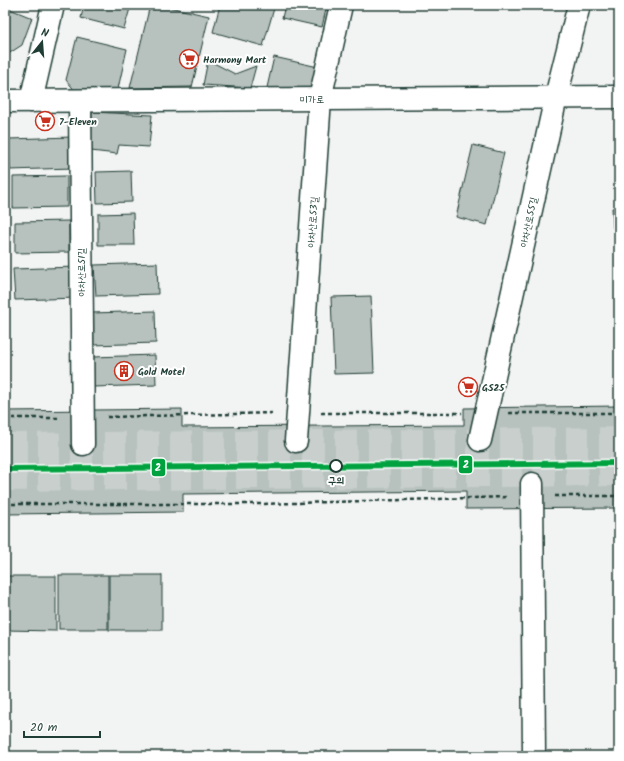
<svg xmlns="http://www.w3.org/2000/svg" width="624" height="761" font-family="Kalam,'Poor Story',sans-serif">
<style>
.building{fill:#b7c1bd;stroke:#1f3d34}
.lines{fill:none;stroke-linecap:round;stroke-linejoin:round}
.major-tunnel{stroke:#c8cfcd;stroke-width:22;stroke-dasharray:22 11;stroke-linecap:butt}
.minor-casing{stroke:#1f3d34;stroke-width:25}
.path{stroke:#1f3d34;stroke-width:2.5;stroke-dasharray:4 3;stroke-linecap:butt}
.minor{stroke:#fff;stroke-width:22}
.metro-1-casing{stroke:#fff;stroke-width:9}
.metro-1{stroke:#00a23f;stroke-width:6}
.stop-dot{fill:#fff;stroke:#1f3d34;stroke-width:2}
.labels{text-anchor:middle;stroke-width:4;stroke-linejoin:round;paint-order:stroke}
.poi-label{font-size:10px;font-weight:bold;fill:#1f3d34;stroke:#fff;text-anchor:start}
.street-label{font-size:10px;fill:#1f3d34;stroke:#fff}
.stop-label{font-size:10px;font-weight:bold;fill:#1f3d34;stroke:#fff}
.line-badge{stroke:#fff;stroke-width:1.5}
.badge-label{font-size:11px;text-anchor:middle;font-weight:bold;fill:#fff}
</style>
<rect width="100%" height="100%" fill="#f2f3f3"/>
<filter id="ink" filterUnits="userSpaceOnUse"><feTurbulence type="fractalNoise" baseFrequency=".025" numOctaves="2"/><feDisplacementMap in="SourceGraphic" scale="8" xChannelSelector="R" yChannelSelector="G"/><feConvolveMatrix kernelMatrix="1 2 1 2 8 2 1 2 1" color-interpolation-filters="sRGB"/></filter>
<g filter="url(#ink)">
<g class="building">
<polygon points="84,5 131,5 124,29 81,18"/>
<polygon points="150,5 160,5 209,16 192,87 130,88"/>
<polygon points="220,5 275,5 263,46 213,32"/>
<polygon points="285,5 327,5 322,27 282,18"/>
<polygon points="5,7 32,18 22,45 5,56"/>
<polygon points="77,37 127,49 117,93 77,93 66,80"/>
<polygon points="274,57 318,67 314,85 304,91 266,92"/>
<polygon points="208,60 235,74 256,66 250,88 203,85"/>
<polygon points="92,112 152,115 149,147 119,145 117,154 91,151"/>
<polygon points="72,137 73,168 10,170 9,139"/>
<polygon points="473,145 504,153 487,225 456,217"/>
<polygon points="131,171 132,202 97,203 96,172"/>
<polygon points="67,176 67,207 13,208 13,177"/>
<polygon points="612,208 619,208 619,228 613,228"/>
<polygon points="133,213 134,245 98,245 98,214"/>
<polygon points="69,221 69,252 15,253 15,222"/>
<polygon points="157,263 158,294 96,296 94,265"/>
<polygon points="76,267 77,298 15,300 13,269"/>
<polygon points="371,296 374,373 334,374 331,297"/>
<polygon points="155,311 156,343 93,345 92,313"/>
<polygon points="155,355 156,385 93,387 92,357"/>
<polygon points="619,406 619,508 466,509 466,491 183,494 183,512 5,514 5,411 182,409 182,427 464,425 464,408"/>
<rect x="59" y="575" width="49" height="54"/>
<rect x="109" y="575" width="53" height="55"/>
<polygon points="5,576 56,576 56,631 5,630"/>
</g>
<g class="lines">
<g class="major-tunnel">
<polyline points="5,444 619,438"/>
<polyline points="5,461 619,456"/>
<polyline points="5,480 619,475"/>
</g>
<defs>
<g id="minor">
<polyline points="5,101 619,97"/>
<polyline points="31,101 53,5"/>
<polyline points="80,101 83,444"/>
<polyline points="480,440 556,97 579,5"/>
<polyline points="296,441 320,99 341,5"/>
<polyline points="532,484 534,756"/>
</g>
</defs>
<use href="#minor" class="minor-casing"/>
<g class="path">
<polyline points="321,413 462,413"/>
<polyline points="509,413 619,413"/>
<polyline points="107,417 274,413"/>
<polyline points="5,418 58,418"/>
<polyline points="555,496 619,496"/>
<polyline points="5,504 260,504 508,497"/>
</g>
<use href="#minor" class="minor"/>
<defs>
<polyline id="metro-1" points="5,469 619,463"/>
</defs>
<use href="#metro-1" class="metro-1-casing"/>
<use href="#metro-1" class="metro-1"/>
</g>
</g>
<defs>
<symbol id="supermarket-ring" viewBox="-11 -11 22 22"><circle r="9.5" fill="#fff" stroke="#c8321e" stroke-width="1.5"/><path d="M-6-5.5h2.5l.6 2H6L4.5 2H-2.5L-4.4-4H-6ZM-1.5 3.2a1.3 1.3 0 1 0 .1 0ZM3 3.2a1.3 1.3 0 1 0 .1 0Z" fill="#c8321e"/></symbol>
<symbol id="building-ring" viewBox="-11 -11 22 22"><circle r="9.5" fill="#fff" stroke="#c8321e" stroke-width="1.5"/><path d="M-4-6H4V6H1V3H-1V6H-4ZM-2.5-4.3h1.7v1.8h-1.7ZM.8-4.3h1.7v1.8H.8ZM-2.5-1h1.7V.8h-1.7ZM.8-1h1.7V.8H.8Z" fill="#c8321e"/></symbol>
</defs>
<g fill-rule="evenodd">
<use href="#supermarket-ring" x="178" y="48" width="22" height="22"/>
<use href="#supermarket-ring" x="34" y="110" width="22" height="22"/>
<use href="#building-ring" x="113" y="360" width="22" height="22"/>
<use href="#supermarket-ring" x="457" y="376" width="22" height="22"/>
</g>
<circle class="stop-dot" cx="336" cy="466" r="6"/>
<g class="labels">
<g class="poi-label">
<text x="203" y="63">Harmony Mart</text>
<text x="59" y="125">7-Eleven</text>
<text x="138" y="375">Gold Motel</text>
<text x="482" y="391">GS25</text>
</g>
<g class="street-label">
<text x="312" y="103">미가로</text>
<text transform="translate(312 222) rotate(-86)" y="4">아차산로53길</text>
<text transform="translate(528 222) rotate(-78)" y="4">아차산로55길</text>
<text transform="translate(81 272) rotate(-90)" y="4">아차산로51길</text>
</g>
<g class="stop-label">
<text x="336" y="484">구의</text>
</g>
</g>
<g class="line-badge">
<rect x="458" y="455" width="15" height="19" rx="4" fill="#00a23f"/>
<rect x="151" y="458" width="15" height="19" rx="4" fill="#00a23f"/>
</g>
<g class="badge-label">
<text x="466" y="468">2</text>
<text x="158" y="471">2</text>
</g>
<rect width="624" height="761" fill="none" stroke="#fff" stroke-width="20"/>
<rect x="10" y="10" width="604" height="741" fill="none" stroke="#1f3d34" stroke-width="1.5" filter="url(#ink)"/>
<g transform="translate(42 42) rotate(17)" stroke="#ffffff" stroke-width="3" paint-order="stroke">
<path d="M0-3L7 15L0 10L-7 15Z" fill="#1f3d34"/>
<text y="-6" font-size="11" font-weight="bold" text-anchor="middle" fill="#1f3d34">N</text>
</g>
<path d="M24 731v6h76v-6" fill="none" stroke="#1f3d34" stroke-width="2"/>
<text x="30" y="731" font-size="12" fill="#1f3d34" stroke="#ffffff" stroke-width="3" paint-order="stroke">20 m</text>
</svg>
